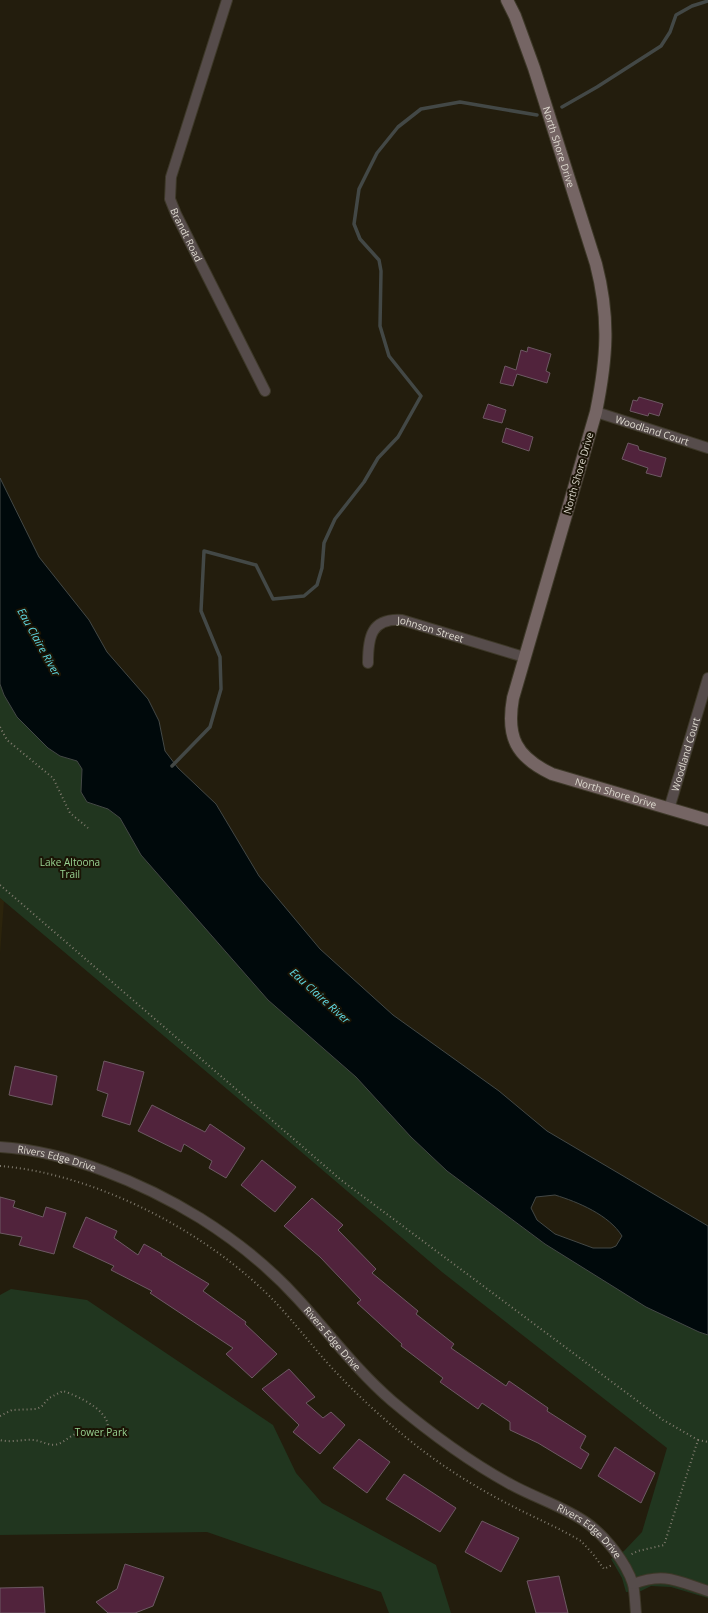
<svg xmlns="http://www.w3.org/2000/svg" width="708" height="1613" font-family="'Open Sans',sans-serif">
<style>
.built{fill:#2c240c}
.green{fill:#21361f}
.water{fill:#00090b;stroke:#434846;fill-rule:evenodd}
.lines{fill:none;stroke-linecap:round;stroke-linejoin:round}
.stream{stroke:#434846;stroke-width:3.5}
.building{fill:#51233c;stroke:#6d5963}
.street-casing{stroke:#3d3828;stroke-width:12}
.secondary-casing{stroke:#3d3828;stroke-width:14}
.path{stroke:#807b6e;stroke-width:2;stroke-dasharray:1 3;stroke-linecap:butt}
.street{stroke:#564c4b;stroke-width:10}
.secondary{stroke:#756564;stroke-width:12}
.labels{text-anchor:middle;stroke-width:4;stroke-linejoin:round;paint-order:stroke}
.street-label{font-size:10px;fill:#dfdbd0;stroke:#1a1405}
.park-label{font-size:10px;fill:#99d392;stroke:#1a1405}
.water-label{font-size:11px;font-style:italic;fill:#60d8e2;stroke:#1a1405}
</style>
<rect width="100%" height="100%" fill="#231d0d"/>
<polygon class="built" points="0,898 4,901 0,954"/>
<g class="green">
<polygon points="0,684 4,695 17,717 48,748 60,756 77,761 82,769 81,792 87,802 108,809 120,818 141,855 268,1000 356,1077 411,1137 447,1171 545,1244 699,1332 708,1335 708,1598 671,1587 651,1586 641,1591 626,1592 622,1578 611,1559 624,1551 642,1532 667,1448 442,1272 265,1121 0,898"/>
<polygon points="11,1289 87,1300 273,1425 296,1473 322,1503 436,1565 451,1613 389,1613 381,1592 207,1532 0,1535 0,1295"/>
</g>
<path class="water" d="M0,478L39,557L89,620L107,652L148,699L159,721L165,751L178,768L216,804L259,876L320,949L393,1015L499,1091L547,1131L708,1226V1335L699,1332L646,1307L545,1244L447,1171L411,1137L356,1077L268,1000L141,855L120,818L108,809L87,802L81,792L82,769L77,761L60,756L48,748L17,717L4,695L0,684ZM555,1195C578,1202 609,1215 622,1236L616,1246L611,1248H593L555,1234L537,1220L531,1208L536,1197Z"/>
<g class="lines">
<g class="stream">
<polyline points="562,107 597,87 661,46 670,32 676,15 692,6 708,1"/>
<polyline points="172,766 210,727 221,689 220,657 201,611 204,551 256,565 273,599 304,596 317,585 322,568 324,543 335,519 364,482 378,458 398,437 421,396 389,356 380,326 381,271 379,260 360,239 354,224 359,189 377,153 398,127 421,109 460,102 537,115"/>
</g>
</g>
<g class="building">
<polygon points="528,347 551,354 546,371 550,373 547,383 517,374 513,386 500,383 505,366 516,370 521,350 527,352"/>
<polygon points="639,397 663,404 659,416 649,413 648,416 630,411 633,400 637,401"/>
<polygon points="488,404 506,410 502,423 483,418"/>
<polygon points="506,428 533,437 529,451 502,442"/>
<polygon points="628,443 638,446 639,450 666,458 661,477 646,473 648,468 622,459"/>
<polygon points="104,1061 144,1072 130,1125 102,1116 108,1094 97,1090"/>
<polygon points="15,1066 57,1076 52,1105 9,1095"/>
<polygon points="152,1105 205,1132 210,1124 245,1148 226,1178 209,1168 212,1161 184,1144 181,1152 138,1131"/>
<polygon points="262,1160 296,1187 275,1212 241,1185"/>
<polygon points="0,1197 15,1201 13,1207 43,1217 46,1207 66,1213 54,1254 19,1245 22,1237 0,1233"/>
<polygon points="312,1198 343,1225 338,1230 376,1269 372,1273 418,1311 416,1314 454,1344 451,1348 506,1386 509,1381 548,1408 547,1411 586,1436 580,1448 589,1454 581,1469 538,1443 510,1430 510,1422 482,1403 478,1409 440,1382 443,1378 401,1346 402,1344 357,1303 361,1300 320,1257 284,1226"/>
<polygon points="86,1217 117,1231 114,1238 138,1255 144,1244 162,1254 161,1255 209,1284 203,1291 246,1322 245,1324 277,1354 252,1378 226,1354 233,1348 150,1293 152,1291 111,1270 114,1266 73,1247"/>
<polygon points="289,1369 315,1397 306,1403 323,1418 331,1412 345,1425 320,1454 293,1432 299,1425 262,1389"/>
<polygon points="359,1439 390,1462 367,1493 333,1468"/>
<polygon points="615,1447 655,1473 641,1503 598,1476"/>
<polygon points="404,1474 456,1508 440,1532 386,1499"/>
<polygon points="482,1521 519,1538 501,1572 465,1552"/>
<polygon points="125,1564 164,1577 153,1606 135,1613 108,1613 96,1602 117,1589"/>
<polygon points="559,1576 568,1613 536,1613 527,1581"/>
<polygon points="43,1587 45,1613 0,1613 0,1588"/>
</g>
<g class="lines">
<defs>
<g id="street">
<path id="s1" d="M227,0L171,177L170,199L176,214L265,391"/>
<path id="s2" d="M596,412L708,448"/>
<path id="s3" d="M368,663C368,637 371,618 402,620L524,657"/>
<path id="s4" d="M669,809L708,678"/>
<path id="s5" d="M0,1147C67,1151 143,1183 200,1218C235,1240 270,1268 298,1299C329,1333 357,1371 392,1401C429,1432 468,1461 510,1484C535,1498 563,1506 587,1523C605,1536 626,1562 633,1584C635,1593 635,1604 636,1613"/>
<path d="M633,1584C665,1572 677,1581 708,1591"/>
</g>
<g id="secondary">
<path id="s6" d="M507,0L515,16L534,68L596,264C610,318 607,358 596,412L513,698C506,737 516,757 552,774L708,820"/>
</g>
</defs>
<use href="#street" class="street-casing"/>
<use href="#secondary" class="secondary-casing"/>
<g class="path">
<polyline points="0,727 7,740 53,778 70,813 88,828"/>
<polyline points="0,885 341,1180 663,1420 698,1440 664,1545 638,1551 630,1555"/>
<path d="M0,1166C90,1173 197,1227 262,1289C288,1313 308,1342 332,1368C357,1395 384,1420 413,1443C449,1472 489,1495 530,1515C547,1523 564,1531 581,1541L593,1554L604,1569L612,1565"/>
<path d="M0,1416L12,1410L37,1409L42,1406L49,1398L63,1391C78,1396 119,1414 105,1436C96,1437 89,1431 81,1432C72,1434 66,1441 58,1444C51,1447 42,1441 34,1440C23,1439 12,1443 0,1440"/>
<polyline points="698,1440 708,1442"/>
</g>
<use href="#street" class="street"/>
<use href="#secondary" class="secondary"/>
</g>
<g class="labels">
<g class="street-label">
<text dy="4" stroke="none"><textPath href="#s6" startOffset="156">North Shore Drive</textPath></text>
<text dy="4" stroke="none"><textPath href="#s1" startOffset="247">Brandt Road</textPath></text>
<text dy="4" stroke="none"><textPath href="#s2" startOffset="59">Woodland Court</textPath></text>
<text transform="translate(578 473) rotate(-74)" y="4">North Shore Drive</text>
<text dy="4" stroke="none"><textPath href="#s3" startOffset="95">Johnson Street</textPath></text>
<text dy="4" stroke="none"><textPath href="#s4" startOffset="57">Woodland Court</textPath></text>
<text dy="4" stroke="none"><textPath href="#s6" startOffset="887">North Shore Drive</textPath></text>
<text dy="4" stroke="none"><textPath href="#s5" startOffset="58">Rivers Edge Drive</textPath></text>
<text dy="4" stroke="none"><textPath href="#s5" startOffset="394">Rivers Edge Drive</textPath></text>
<text dy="4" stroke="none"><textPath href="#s5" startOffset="718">Rivers Edge Drive</textPath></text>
</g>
<g class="park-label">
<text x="70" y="866">Lake Altoona<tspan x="70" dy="12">Trail</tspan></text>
<text x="101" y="1436">Tower Park</text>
</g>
<g class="water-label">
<text transform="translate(39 642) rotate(61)" y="4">Eau Claire River</text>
<text transform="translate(320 996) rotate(42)" y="4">Eau Claire River</text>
</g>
</g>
</svg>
